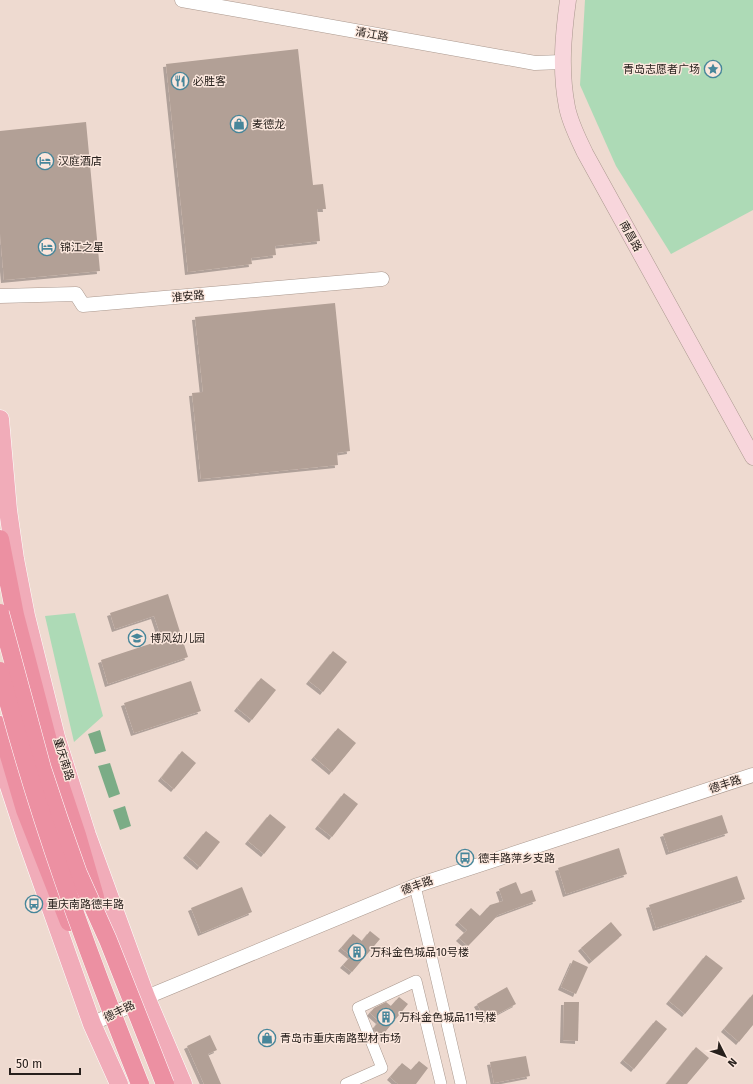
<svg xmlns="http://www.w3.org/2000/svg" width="753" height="1084" font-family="'Fira Sans','Noto Sans SC',sans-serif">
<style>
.green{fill:#addab6}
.forest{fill:#7bac86}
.building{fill:#b2a096;filter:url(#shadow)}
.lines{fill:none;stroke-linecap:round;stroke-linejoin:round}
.minor-casing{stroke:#aa988e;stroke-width:12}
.tertiary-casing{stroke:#aa988e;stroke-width:15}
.secondary-casing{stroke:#aa988e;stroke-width:17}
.primary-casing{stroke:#fff;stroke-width:19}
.trunk-casing{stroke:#fff;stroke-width:19}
.minor{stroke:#fff;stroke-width:11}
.tertiary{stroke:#fff;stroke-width:14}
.secondary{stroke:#f8d6dc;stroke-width:16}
.primary{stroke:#f1acb9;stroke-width:18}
.trunk{stroke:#ec90a2;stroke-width:18}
.trunk-bridge-casing{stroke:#fff;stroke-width:19;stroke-linecap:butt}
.trunk-bridge{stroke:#ec90a2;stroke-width:18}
.labels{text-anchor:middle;stroke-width:3;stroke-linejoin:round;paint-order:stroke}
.street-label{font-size:11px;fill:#27201c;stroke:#fbe7dd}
.poi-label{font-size:11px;fill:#27201c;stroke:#fbe7dd;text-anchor:start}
</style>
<defs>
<filter id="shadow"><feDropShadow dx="-3" dy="3" stdDeviation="0" flood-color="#0004"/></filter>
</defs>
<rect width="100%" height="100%" fill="#eedad0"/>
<g class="green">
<polygon points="585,0 753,0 753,210 671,254 616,166 580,85"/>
<polygon points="75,613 103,716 74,742 45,616"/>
</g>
<g class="forest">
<polygon points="100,730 106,751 95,754 88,734"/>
<polygon points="110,763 120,794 109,798 98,766"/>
<polygon points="125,806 131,826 120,830 113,810"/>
</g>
<g class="building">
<polygon points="298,49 313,185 323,184 326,209 317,209 320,241 275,246 276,255 251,258 252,264 188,272 166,64"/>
<polygon points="86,122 100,271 4,280 0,233 0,131"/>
<polygon points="335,303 350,451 337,453 338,465 201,479 192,393 203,392 195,317"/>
<polygon points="168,594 188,657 108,684 101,660 162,640 154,616 115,629 110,613"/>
<polygon points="333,651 347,662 323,692 309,681"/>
<polygon points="261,678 276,690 252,720 237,708"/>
<polygon points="191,681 201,711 134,733 124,703"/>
<polygon points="338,728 356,743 332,772 314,757"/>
<polygon points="182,751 196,763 174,789 161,778"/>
<polygon points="344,793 358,804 332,837 318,826"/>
<polygon points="270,814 286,827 264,854 248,841"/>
<polygon points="722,815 728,833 669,852 663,834"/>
<polygon points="206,831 220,842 200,867 186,855"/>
<polygon points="619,848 627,874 566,894 558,868"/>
<polygon points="737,876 745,899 656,928 649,905"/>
<polygon points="516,882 521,894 532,890 536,901 498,915 468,946 459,938 467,930 458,922 471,908 480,916 490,905 503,901 499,889"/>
<polygon points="242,887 252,912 201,933 191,908"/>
<polygon points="611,922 622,935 592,961 581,948"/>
<polygon points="370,931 380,939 352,972 343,965 351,956 341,948 353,934 362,941"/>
<polygon points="706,955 723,968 685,1014 669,1001"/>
<polygon points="573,960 588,967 576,994 561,987"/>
<polygon points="507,987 516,1004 486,1020 477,1004"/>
<polygon points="753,994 753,1025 739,1042 724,1029"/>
<polygon points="399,997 408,1004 381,1037 375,1033 374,1028 379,1021 370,1013 374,1008 386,1002 391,1006"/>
<polygon points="564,1002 579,1002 578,1041 563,1040"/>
<polygon points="656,1020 667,1029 634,1069 623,1060"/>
<polygon points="210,1035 217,1050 208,1054 221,1084 204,1084 187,1046"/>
<polygon points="696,1047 709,1058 687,1084 666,1084"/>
<polygon points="526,1056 530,1076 494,1083 490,1062"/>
<polygon points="419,1061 428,1068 416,1084 398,1084 390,1077 402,1063 411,1070"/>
</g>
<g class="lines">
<defs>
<g id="minor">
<polyline points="415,886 461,1084"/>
<polyline points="346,1084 382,1068 358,1008 416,981 441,1084"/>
</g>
<g id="tertiary">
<polyline points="182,0 535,63 562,62"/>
<polyline points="0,296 76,294 83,305 382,279"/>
<polyline points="92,1024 154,994 415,886 753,775"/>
</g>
<path id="secondary" d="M568,0C563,36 560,71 567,107C570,123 578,138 585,153L753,457"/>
<g id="primary">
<polyline points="0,419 8,510 15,559 26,616 56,737 87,835 146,997 183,1084"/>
<polyline points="0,759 26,838 92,1024 119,1084"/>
</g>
<g id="trunk">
<polyline points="0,539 15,615 57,775 77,835 95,897"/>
<polyline points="0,725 25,810 69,922"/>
</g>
</defs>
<use href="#minor" class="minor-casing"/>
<use href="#tertiary" class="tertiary-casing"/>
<use href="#secondary" class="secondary-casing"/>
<use href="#primary" class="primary-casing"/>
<use href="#trunk" class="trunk-casing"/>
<use href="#minor" class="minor"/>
<use href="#tertiary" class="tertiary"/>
<use href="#secondary" class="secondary"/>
<use href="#primary" class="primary"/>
<use href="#trunk" class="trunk"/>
<defs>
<g id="trunk-bridge">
<polyline points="0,613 42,768 59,819 78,873 108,940 165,1084"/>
<path d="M0,671C36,812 86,949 140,1084"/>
</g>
</defs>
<use href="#trunk-bridge" class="trunk-bridge-casing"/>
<use href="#trunk-bridge" class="trunk-bridge"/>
</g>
<defs>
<symbol id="sight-ring" viewBox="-11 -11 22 22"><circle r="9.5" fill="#fbe7dd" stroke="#47869a" stroke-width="1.5"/><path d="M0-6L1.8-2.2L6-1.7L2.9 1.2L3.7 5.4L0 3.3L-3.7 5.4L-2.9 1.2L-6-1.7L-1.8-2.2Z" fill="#47869a"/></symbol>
<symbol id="restaurant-ring" viewBox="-11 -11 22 22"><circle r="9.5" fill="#fbe7dd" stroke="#47869a" stroke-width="1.5"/><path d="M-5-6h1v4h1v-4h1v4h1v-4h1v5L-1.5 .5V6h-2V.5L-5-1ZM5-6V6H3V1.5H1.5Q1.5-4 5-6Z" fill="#47869a"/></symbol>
<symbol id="shop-ring" viewBox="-11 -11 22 22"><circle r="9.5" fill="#fbe7dd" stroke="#47869a" stroke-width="1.5"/><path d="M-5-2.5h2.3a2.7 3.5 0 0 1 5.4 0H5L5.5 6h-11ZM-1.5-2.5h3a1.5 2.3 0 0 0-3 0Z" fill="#47869a"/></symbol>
<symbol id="hotel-ring" viewBox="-11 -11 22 22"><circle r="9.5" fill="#fbe7dd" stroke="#47869a" stroke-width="1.5"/><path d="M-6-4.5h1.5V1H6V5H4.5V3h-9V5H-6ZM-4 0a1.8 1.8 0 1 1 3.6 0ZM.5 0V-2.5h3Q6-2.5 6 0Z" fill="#47869a"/></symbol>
<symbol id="school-ring" viewBox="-11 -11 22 22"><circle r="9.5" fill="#fbe7dd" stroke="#47869a" stroke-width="1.5"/><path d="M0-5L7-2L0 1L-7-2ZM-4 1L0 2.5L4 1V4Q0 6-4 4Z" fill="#47869a"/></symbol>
<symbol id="bus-ring" viewBox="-11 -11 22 22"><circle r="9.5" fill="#fbe7dd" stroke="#47869a" stroke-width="1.5"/><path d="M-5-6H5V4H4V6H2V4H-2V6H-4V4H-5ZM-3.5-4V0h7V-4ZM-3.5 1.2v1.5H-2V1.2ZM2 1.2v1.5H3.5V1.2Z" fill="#47869a"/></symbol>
<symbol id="building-ring" viewBox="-11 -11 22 22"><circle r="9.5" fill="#fbe7dd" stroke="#47869a" stroke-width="1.5"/><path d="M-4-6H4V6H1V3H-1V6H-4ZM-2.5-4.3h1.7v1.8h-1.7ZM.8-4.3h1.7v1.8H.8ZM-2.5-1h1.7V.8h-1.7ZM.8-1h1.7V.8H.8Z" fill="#47869a"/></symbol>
</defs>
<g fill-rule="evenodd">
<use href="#sight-ring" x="703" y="59" width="20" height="20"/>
<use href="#restaurant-ring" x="170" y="71" width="20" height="20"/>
<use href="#shop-ring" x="229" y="114" width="20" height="20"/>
<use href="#hotel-ring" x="35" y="151" width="20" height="20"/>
<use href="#hotel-ring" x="37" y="237" width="20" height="20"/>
<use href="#school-ring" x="127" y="628" width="20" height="20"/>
<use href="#bus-ring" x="455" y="848" width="20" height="20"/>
<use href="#bus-ring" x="24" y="894" width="20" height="20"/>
<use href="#building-ring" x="347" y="942" width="20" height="20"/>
<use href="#building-ring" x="376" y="1007" width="20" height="20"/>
<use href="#shop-ring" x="257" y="1028" width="20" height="20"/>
</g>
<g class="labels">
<g class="street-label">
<text transform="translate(372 34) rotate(10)" y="4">清江路</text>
<text transform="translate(631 236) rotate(61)" y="4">南昌路</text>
<text transform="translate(188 296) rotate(-5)" y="4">淮安路</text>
<text transform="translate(64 759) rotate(73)" y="4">重庆南路</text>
<text transform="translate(725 784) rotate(-18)" y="4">德丰路</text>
<text transform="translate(417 885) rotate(-20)" y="4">德丰路</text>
<text transform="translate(119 1011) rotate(-26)" y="4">德丰路</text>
</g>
<g class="poi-label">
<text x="700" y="73" text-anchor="end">青岛志愿者广场</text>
<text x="193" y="85">必胜客</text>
<text x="252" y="128">麦德龙</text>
<text x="58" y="165">汉庭酒店</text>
<text x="60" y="251">锦江之星</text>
<text x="150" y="642">博风幼儿园</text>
<text x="478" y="862">德丰路萍乡支路</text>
<text x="47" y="908">重庆南路德丰路</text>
<text x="370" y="956">万科金色城品10号楼</text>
<text x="399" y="1021">万科金色城品11号楼</text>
<text x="280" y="1042">青岛市重庆南路型材市场</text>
</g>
</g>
<g transform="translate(725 1056) rotate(132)" stroke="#fbe7dd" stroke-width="3" paint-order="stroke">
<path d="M0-3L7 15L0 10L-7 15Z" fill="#27201c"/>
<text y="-6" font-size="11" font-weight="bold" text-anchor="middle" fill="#27201c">N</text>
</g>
<path d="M10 1068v6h70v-6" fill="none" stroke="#27201c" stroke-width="2"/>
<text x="16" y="1068" font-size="12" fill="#27201c" stroke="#fbe7dd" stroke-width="3" paint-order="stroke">50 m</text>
</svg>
